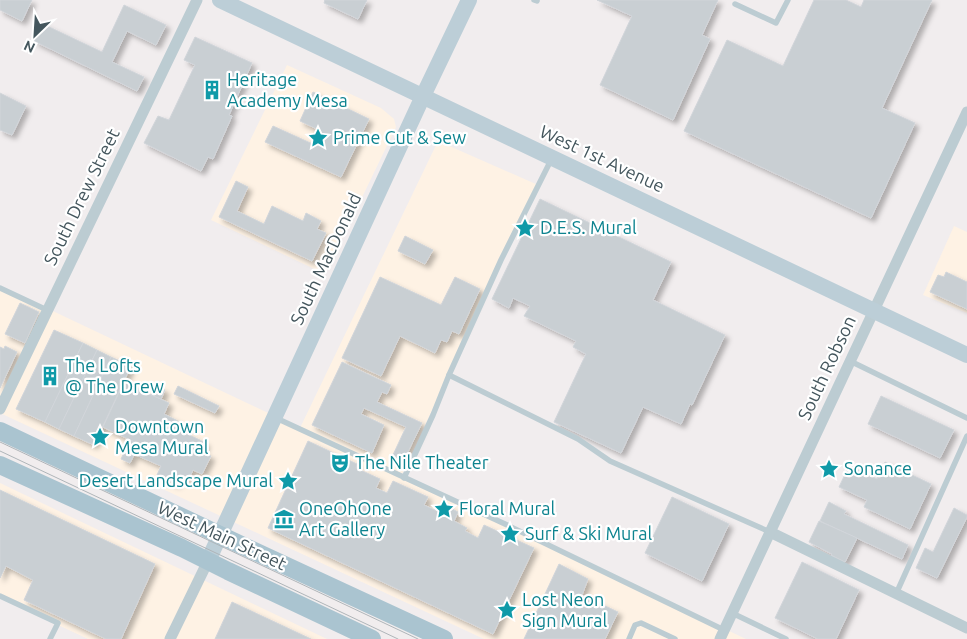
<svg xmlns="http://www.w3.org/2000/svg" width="967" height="639" font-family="Ubuntu,sans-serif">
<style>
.commercial{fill:#fef2e4}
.building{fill:#c9cfd3;stroke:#d1d5da;filter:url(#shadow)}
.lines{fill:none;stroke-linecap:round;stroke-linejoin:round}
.lane{stroke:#bcccd2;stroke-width:5.5}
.street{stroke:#bcccd2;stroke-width:11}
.secondary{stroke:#bcced7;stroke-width:16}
.primary{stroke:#aac4d0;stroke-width:18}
.tram{stroke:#afb5b9;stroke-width:1}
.labels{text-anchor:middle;stroke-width:4.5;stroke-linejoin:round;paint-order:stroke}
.culture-label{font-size:18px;fill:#0d838f;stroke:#fff;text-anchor:start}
.street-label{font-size:18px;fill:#44565d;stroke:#fff}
</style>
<defs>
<filter id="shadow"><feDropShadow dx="4" dy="4" stdDeviation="2.5" flood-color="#0004"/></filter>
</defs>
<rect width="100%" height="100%" fill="#f1edee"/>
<g class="commercial">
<polygon points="287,65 381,108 394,119 396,127 325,274 211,220"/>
<polygon points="438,141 538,185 401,476 746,639 484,639 0,413 0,286 300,428"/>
<polygon points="954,226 967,232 967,313 923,295"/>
<polygon points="0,483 327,639 88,639 0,598"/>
</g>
<g class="building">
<polygon points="0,0 32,0 22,21 0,10"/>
<polygon points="324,0 367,0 358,19 324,3 325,0"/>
<polygon points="597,0 718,0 702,35 710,39 673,120 600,85 632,16"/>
<polygon points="814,0 846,0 861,7 864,0 932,0 882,108 915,123 871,218 684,131 727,40 783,66"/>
<polygon points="124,5 166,25 156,45 127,31 112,62 144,77 137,91 34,41 43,24 102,52"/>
<polygon points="195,37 252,63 229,115 232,116 213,159 208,157 201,171 144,143 158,116 169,120 195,65 184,60"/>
<polygon points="313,92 369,119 341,177 265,142 273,126 315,145 321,131 300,121"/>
<polygon points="0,93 26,106 12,135 0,130"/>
<polygon points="236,181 248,187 237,211 264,224 272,206 303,221 306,213 321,221 317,229 326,233 312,261 219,217"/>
<polygon points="540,199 671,262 653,300 725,335 692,405 690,404 681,424 643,407 621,453 554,422 586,354 573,347 576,341 524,316 530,306 513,298 509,308 492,299"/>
<polygon points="405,236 433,250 425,264 398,251"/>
<polygon points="946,272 967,282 967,309 930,292 938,275 944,277"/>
<polygon points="380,277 441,305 455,277 480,289 459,334 452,331 447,342 441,340 435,353 400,336 381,376 342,358"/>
<polygon points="20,303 39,312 25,343 5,334"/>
<polygon points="54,330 83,343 45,422 16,409"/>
<polygon points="83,343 97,350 59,429 45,422"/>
<polygon points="5,346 17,352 0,388 0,347 4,349"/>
<polygon points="97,350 111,357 74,436 59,429"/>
<polygon points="111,357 131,366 94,445 74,436"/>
<polygon points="342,362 391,385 387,394 382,392 377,402 422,423 403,462 392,457 406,427 364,408 361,414 384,425 372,453 312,425"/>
<polygon points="124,382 169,403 164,414 186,425 183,432 206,443 202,452 211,456 202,474 193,470 189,479 180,475 176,484 157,475 161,466 134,454 139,444 103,427"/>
<polygon points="155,386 165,390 161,399 151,395"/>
<polygon points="178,386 219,406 215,413 174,394"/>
<polygon points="881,396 954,430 940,458 868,424"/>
<polygon points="130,440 139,444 130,463 121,459"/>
<polygon points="308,441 357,464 356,468 380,479 376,488 387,493 393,481 428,497 424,505 441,513 445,505 458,512 454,521 467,528 465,531 478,538 484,525 534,548 493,634 268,528"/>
<polygon points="885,462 931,484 910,529 864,507 867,500 839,487 849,466 877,479"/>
<polygon points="0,490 155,564 121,639 106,639 24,600 33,580 6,566 0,578"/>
<polygon points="672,497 729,524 702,581 645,553"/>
<polygon points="829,502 846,511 844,514 908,545 902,559 820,521"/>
<polygon points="954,508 967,515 967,517 937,578 916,568 925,548 933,552"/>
<polygon points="819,521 857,538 845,562 831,555 832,554 809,542"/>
<polygon points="802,562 859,590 836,639 818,639 775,618"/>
<polygon points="559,564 588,579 582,595 618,612 605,639 524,639"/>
<polygon points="232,602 311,639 215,639"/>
</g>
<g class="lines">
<g class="lane">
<polyline points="534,0 537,1"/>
<polyline points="735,4 776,23 788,0"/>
<polyline points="0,288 47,310"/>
<polyline points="850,361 967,418"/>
<polyline points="449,375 578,439 610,461 770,532"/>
<polyline points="276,418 505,524 724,630"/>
<polyline points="404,478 433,415 449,375 501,260 551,160"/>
<polyline points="896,594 967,436"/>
<polyline points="0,596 58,623 50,639"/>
<polyline points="732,613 786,639"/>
<polyline points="629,639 635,625 641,623 675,639"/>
</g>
<g class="street">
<polyline points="0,409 197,0"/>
<polyline points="770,532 967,628"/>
<polyline points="170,639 208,561"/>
<polyline points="720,639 967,112"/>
</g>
<g class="secondary">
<polyline points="220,0 967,355"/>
<polyline points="208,561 423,96 469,0"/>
</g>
<g class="primary">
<polyline points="0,431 241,545 444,639"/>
<polyline points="0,465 182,548 228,571 372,639"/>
</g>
<g class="tram">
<polyline points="0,442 418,639"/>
<polyline points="0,451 398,639"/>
</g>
</g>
<defs>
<symbol id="building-bare" viewBox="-9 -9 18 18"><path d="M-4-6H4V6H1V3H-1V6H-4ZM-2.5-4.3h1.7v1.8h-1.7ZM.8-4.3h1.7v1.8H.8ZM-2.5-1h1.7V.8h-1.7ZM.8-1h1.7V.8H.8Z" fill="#0f9aa8" stroke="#fff" stroke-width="2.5" paint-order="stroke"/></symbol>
<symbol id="sight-bare" viewBox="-9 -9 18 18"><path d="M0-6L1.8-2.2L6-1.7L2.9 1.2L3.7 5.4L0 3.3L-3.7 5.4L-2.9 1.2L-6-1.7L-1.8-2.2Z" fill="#0f9aa8" stroke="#fff" stroke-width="2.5" paint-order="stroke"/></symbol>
<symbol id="theatre-bare" viewBox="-9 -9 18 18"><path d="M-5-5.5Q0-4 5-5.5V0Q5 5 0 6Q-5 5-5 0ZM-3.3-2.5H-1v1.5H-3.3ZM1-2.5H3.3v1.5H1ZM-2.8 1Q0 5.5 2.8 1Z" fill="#0f9aa8" stroke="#fff" stroke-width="2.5" paint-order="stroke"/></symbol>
<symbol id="museum-bare" viewBox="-9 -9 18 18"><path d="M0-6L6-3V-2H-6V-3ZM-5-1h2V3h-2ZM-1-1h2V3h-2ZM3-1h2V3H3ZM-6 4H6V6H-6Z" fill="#0f9aa8" stroke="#fff" stroke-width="2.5" paint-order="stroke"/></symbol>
</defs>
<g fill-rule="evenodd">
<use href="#building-bare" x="198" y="76" width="28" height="28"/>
<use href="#sight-bare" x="304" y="124" width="28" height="28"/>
<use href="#sight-bare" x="511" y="214" width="28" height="28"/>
<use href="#building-bare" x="36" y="362" width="28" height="28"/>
<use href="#sight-bare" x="86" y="423" width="28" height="28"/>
<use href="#theatre-bare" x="326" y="449" width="28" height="28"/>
<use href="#sight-bare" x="815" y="455" width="28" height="28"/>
<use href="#sight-bare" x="274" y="467" width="28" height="28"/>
<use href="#sight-bare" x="430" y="495" width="28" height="28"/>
<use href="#museum-bare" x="270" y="505" width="28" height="28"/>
<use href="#sight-bare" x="496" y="520" width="28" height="28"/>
<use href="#sight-bare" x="493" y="596" width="28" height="28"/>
</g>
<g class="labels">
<g class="culture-label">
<text x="227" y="86">Heritage<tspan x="227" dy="21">Academy Mesa</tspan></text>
<text x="333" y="144">Prime Cut &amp; Sew</text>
<text x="540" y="234">D.E.S. Mural</text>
<text x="65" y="372">The Lofts<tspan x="65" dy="21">@ The Drew</tspan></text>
<text x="115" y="433">Downtown<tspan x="115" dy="21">Mesa Mural</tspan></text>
<text x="355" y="469">The Nile Theater</text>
<text x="844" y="475">Sonance</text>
<text x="273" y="487" text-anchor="end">Desert Landscape Mural</text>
<text x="299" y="515">OneOhOne<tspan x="299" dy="21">Art Gallery</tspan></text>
<text x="459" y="515">Floral Mural</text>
<text x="525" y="540">Surf &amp; Ski Mural</text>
<text x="522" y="606">Lost Neon<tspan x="522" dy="21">Sign Mural</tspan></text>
</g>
<g class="street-label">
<text transform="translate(602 159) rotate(25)" y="6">West 1st Avenue</text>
<text transform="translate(82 197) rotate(-64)" y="6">South Drew Street</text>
<text transform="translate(326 259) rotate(-65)" y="6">South MacDonald</text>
<text transform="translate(827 368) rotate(-65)" y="6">South Robson</text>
<text transform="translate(222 536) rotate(25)" y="6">West Main Street</text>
</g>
</g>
<g transform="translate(35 35) rotate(205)" stroke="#ffffff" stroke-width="4" paint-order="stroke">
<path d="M0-4L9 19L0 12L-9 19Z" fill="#44565d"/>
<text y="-8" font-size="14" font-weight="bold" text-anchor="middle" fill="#44565d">N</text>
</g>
</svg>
